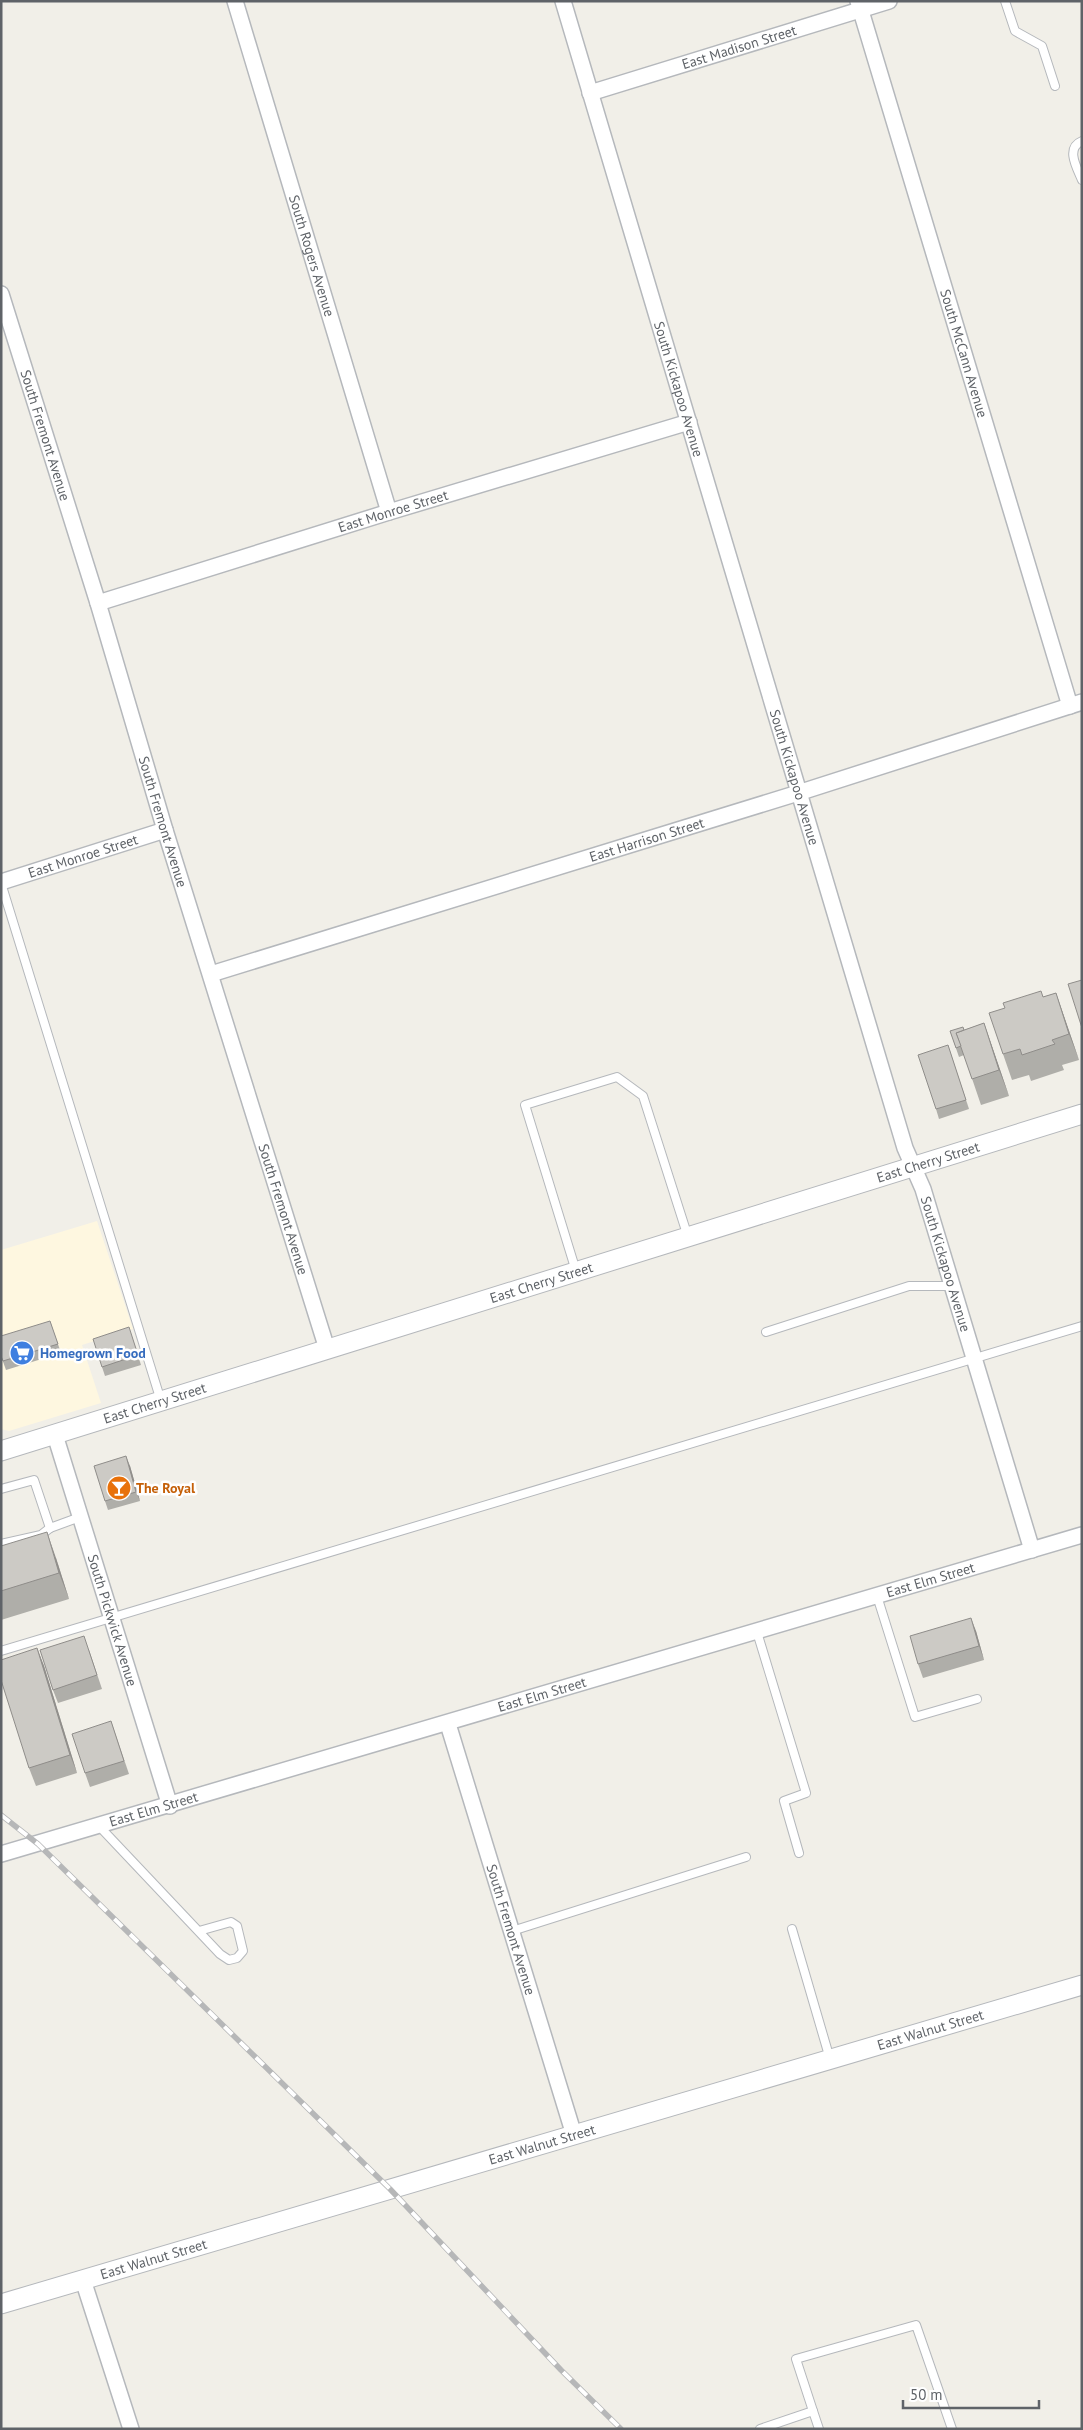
<svg xmlns="http://www.w3.org/2000/svg" width="1083" height="2430" font-family="'PT Sans',sans-serif">
<style>
.commercial{fill:#fef7e0}
.lines{fill:none;stroke-linecap:round;stroke-linejoin:round}
.service-casing{stroke:#b5b8bc;stroke-width:10}
.minor-casing{stroke:#b5b8bc;stroke-width:18}
.tertiary-casing{stroke:#b5b8bc;stroke-width:21}
.service{stroke:#fff;stroke-width:8}
.minor{stroke:#fff;stroke-width:15}
.tertiary{stroke:#fff;stroke-width:19}
.rail-casing{stroke:#b6b7b8;stroke-width:5.5}
.rail{stroke:#fff;stroke-width:4;stroke-dasharray:11;stroke-linecap:butt}
.wall{fill:#afaea9}
.shaded-wall{fill:#8f8d8a}
.building{fill:#cccac5;stroke:#8f8d8a}
.labels{text-anchor:middle;stroke-width:5;stroke-linejoin:round;paint-order:stroke}
.street-label{font-size:14px;fill:#5f6368;stroke:#fff}
.shop-label{font-size:14px;font-weight:bold;fill:#366cbe;stroke:#fff;text-anchor:start}
.food-label{font-size:14px;font-weight:bold;fill:#c56008;stroke:#fff;text-anchor:start}
</style>
<rect width="100%" height="100%" fill="#f1efe8"/>
<polygon class="commercial" points="97,1221 133,1329 82,1345 101,1403 9,1431 1,1429 1,1250"/>
<g class="lines">
<defs>
<g id="service">
<polyline points="1005,1 1015,31 1042,46 1055,86"/>
<path d="M1082,141C1065,148 1077,168 1082,180"/>
<polyline points="1,883 161,1401"/>
<polyline points="576,1271 525,1105 617,1077 643,1096 688,1237"/>
<polyline points="766,1332 909,1286 952,1286"/>
<polyline points="1,1489 34,1480 50,1528 80,1517"/>
<polyline points="1,1544 41,1535 50,1528"/>
<polyline points="877,1596 915,1717 977,1699"/>
<polyline points="757,1632 806,1793 784,1801 799,1853"/>
<polyline points="1,1651 1082,1326"/>
<polyline points="99,1826 220,1954 229,1960 237,1958 243,1951 237,1926 231,1922 199,1931"/>
<polyline points="792,1929 830,2059"/>
<polyline points="512,1931 746,1857"/>
<polyline points="813,2411 796,2359 916,2325 952,2429"/>
<polyline points="760,2429 813,2411 819,2429"/>
</g>
<g id="minor">
<path id="s1" d="M235,1L389,512"/>
<path id="s2" d="M563,1L905,1148L923,1189L1032,1550"/>
<path id="s3" d="M858,1L1070,706"/>
<path id="s4" d="M590,93L889,1"/>
<path id="s5" d="M1,294L98,603L165,830L327,1349"/>
<path id="s6" d="M98,603L389,512L689,422"/>
<path id="s7" d="M1,882L165,830"/>
<path id="s8" d="M211,974L798,793L1082,702"/>
<path id="s9" d="M55,1435L170,1806"/>
<path id="s10" d="M448,1724L574,2135"/>
<path id="s11" d="M1,1854L1082,1535"/>
<polyline points="83,2280 131,2429"/>
</g>
<g id="tertiary">
<path id="s12" d="M1,1451L1082,1114"/>
<path id="s13" d="M1,2304L1082,1985"/>
</g>
</defs>
<use href="#service" class="service-casing"/>
<use href="#minor" class="minor-casing"/>
<use href="#tertiary" class="tertiary-casing"/>
<use href="#service" class="service"/>
<use href="#minor" class="minor"/>
<use href="#tertiary" class="tertiary"/>
<defs>
<polyline id="rail" points="1,1815 38,1844 390,2189 561,2370 621,2429"/>
</defs>
<use href="#rail" class="rail-casing"/>
<use href="#rail" class="rail"/>
</g>
<g class="wall">
<polygon points="1056,993 1079,1060 1062,1065 1064,1070 1031,1081 1029,1075 1012,1080 1003,1054 1043,997"/>
<polygon points="984,1023 1009,1096 981,1105 964,1055 959,1057 950,1031 964,1030"/>
<polygon points="948,1045 969,1109 939,1119 936,1109"/>
<polygon points="50,1321 61,1353 6,1370 1,1356"/>
<polygon points="132,1337 141,1365 105,1376 102,1367"/>
<polygon points="130,1466 140,1501 108,1510 105,1501"/>
<polygon points="1,1546 56,1558 69,1599 1,1620"/>
<polygon points="976,1631 984,1660 923,1678 918,1664"/>
<polygon points="37,1648 44,1666 77,1773 36,1786 29,1768"/>
<polygon points="89,1650 102,1689 58,1703 53,1690"/>
<polygon points="111,1721 129,1774 90,1787 85,1773"/>
</g>
<g class="shaded-wall">
<polygon points="1056,993 1065,1019 1079,1060 1069,1034"/>
<polygon points="984,1023 993,1049 1009,1096 999,1070"/>
<polygon points="126,1456 130,1466 140,1501 136,1492"/>
<polygon points="47,1532 56,1558 69,1599 59,1573"/>
<polygon points="971,1618 976,1631 984,1660 979,1646"/>
<polygon points="37,1648 44,1666 77,1773 70,1755"/>
</g>
<g class="building">
<polygon points="1082,980 1082,1028 1068,984"/>
<polygon points="1041,991 1043,997 1056,993 1069,1034 1052,1040 1055,1044 1022,1055 1020,1049 1003,1054 989,1013 1005,1008 1003,1003"/>
<polygon points="984,1023 999,1070 972,1079 956,1033"/>
<polygon points="963,1027 964,1030 956,1033 961,1046 956,1048 950,1031"/>
<polygon points="948,1045 966,1100 936,1109 918,1055"/>
<polygon points="50,1321 58,1344 3,1361 1,1356 1,1336"/>
<polygon points="129,1327 138,1355 102,1367 93,1339"/>
<polygon points="126,1456 136,1492 105,1501 94,1466"/>
<polygon points="47,1532 59,1573 1,1591 1,1546"/>
<polygon points="971,1618 979,1646 918,1664 910,1636"/>
<polygon points="84,1636 97,1675 53,1690 40,1650"/>
<polygon points="37,1648 70,1755 29,1768 1,1680 1,1660"/>
<polygon points="111,1721 124,1761 85,1773 72,1734"/>
</g>
<defs>
<symbol id="supermarket-disc" viewBox="-11 -11 22 22"><circle r="9.5" fill="#3f7fe0" stroke="#fff"/><path d="M-6-5.5h2.5l.6 2H6L4.5 2H-2.5L-4.4-4H-6ZM-1.5 3.2a1.3 1.3 0 1 0 .1 0ZM3 3.2a1.3 1.3 0 1 0 .1 0Z" fill="#fff"/></symbol>
<symbol id="bar-disc" viewBox="-11 -11 22 22"><circle r="9.5" fill="#e8710a" stroke="#fff"/><path d="M-6-5H6L.8 .8V4.5H3.5V6h-7V4.5H-.8V.8Z" fill="#fff"/></symbol>
</defs>
<g fill-rule="evenodd">
<use href="#supermarket-disc" x="8" y="1339" width="28" height="28"/>
<use href="#bar-disc" x="105" y="1474" width="28" height="28"/>
</g>
<g class="labels">
<g class="street-label">
<text dy="5" stroke="none"><textPath href="#s4" startOffset="156">East Madison Street</textPath></text>
<text dy="5" stroke="none"><textPath href="#s1" startOffset="266">South Rogers Avenue</textPath></text>
<text dy="5" stroke="none"><textPath href="#s3" startOffset="368">South McCann Avenue</textPath></text>
<text dy="5" stroke="none"><textPath href="#s2" startOffset="405">South Kickapoo Avenue</textPath></text>
<text dy="5" stroke="none"><textPath href="#s5" startOffset="148">South Fremont Avenue</textPath></text>
<text dy="5" stroke="none"><textPath href="#s6" startOffset="309">East Monroe Street</textPath></text>
<text dy="5" stroke="none"><textPath href="#s2" startOffset="810">South Kickapoo Avenue</textPath></text>
<text dy="5" stroke="none"><textPath href="#s5" startOffset="552">South Fremont Avenue</textPath></text>
<text dy="5" stroke="none"><textPath href="#s8" startOffset="456">East Harrison Street</textPath></text>
<text dy="5" stroke="none"><textPath href="#s7" startOffset="86">East Monroe Street</textPath></text>
<text dy="5" stroke="none"><textPath href="#s12" startOffset="971">East Cherry Street</textPath></text>
<text dy="5" stroke="none"><textPath href="#s5" startOffset="958">South Fremont Avenue</textPath></text>
<text dy="5" stroke="none"><textPath href="#s2" startOffset="1320">South Kickapoo Avenue</textPath></text>
<text dy="5" stroke="none"><textPath href="#s12" startOffset="566">East Cherry Street</textPath></text>
<text dy="5" stroke="none"><textPath href="#s12" startOffset="161">East Cherry Street</textPath></text>
<text dy="5" stroke="none"><textPath href="#s11" startOffset="969">East Elm Street</textPath></text>
<text dy="5" stroke="none"><textPath href="#s9" startOffset="194">South Pickwick Avenue</textPath></text>
<text dy="5" stroke="none"><textPath href="#s11" startOffset="564">East Elm Street</textPath></text>
<text dy="5" stroke="none"><textPath href="#s11" startOffset="159">East Elm Street</textPath></text>
<text dy="5" stroke="none"><textPath href="#s10" startOffset="215">South Fremont Avenue</textPath></text>
<text dy="5" stroke="none"><textPath href="#s13" startOffset="969">East Walnut Street</textPath></text>
<text dy="5" stroke="none"><textPath href="#s13" startOffset="564">East Walnut Street</textPath></text>
<text dy="5" stroke="none"><textPath href="#s13" startOffset="159">East Walnut Street</textPath></text>
</g>
<g class="shop-label">
<text x="40" y="1358">Homegrown Food</text>
</g>
<g class="food-label">
<text x="136" y="1493">The Royal</text>
</g>
</g>
<rect width="1083" height="2430" fill="none" stroke="#5f6368" stroke-width="5"/>
<path d="M903 2400v8h136v-8" fill="none" stroke="#5f6368" stroke-width="2.5"/>
<text x="910" y="2400" font-size="15" fill="#5f6368" stroke="#ffffff" stroke-width="4" paint-order="stroke">50 m</text>
</svg>
